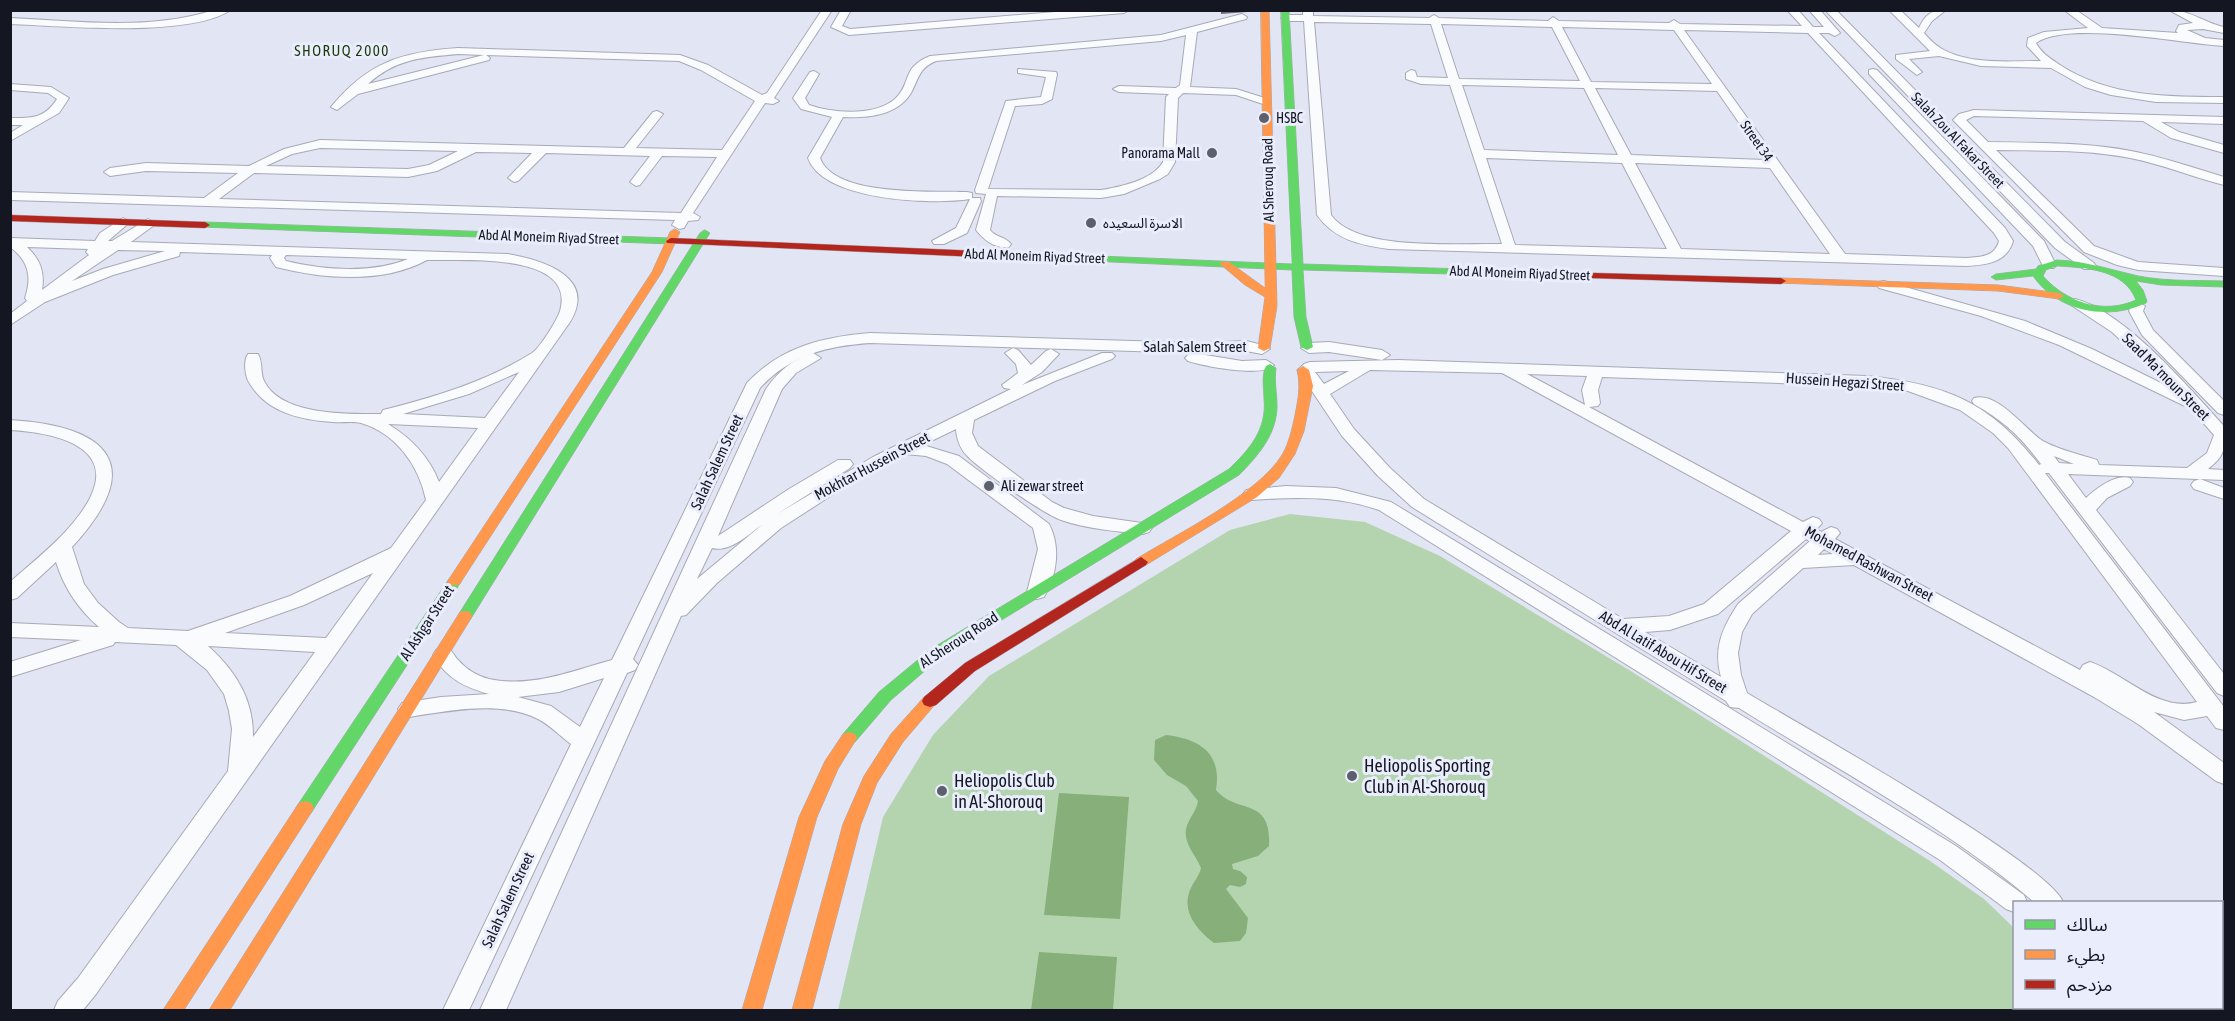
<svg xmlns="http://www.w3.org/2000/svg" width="2235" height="1021" font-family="'Asap Condensed','Noto Sans Arabic',sans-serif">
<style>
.green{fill:#b4d4b0}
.water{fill:#87af7a}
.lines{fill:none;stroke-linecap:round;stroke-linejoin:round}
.street-casing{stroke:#a7aab6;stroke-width:2}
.fast-casing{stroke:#a7aab6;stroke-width:1}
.slow-casing{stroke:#a7aab6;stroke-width:1}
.jam-casing{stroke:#a7aab6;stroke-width:1}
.street{fill:#fafbfd;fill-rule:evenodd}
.fast{fill:#63d668;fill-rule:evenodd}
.slow{fill:#ff974d;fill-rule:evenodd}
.jam{fill:#b3261e;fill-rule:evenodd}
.shaded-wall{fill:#6a6d76}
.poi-dot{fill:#5c5f6c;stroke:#eaeefc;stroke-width:2}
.labels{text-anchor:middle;stroke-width:6;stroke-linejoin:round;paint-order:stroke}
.far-poi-label{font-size:14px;fill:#141722;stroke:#eaeefc;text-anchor:start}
.far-street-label{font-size:14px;fill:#141722;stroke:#eaeefc}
.far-quarter-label{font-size:15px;letter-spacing:1.5px;fill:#1b390b;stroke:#eaeefc}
.street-label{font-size:15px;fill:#141722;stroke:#eaeefc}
.poi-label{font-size:15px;fill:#141722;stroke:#eaeefc;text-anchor:start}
.near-poi-label{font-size:18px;fill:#141722;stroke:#eaeefc;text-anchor:start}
</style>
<rect width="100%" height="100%" fill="#e1e5f4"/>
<polygon class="green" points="1290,514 1365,522 1440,556 1629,670 1930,861 1984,899 2014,928 2014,1008 2067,1008 2069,1010 838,1010 883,817 933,735 989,676 1230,530"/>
<g class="water">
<path d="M1166,735C1200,739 1222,753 1216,790C1237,815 1272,796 1269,846L1258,856L1232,864L1233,869L1240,871L1247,877L1246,884L1240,887L1230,885L1226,889L1248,918L1246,933L1240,941L1214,943C1198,931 1181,912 1190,890C1193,882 1199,877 1201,868C1195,853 1180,841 1188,823C1192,814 1196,811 1198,801L1186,786L1167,775L1154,760L1155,740Z"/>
<polygon points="1059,793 1129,797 1120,919 1044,915"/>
<polygon points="1039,952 1117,957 1113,1010 1031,1010"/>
</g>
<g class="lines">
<defs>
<g id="street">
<path d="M214,10H231C188,38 63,26 10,24V18C77,21 149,31 214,10Z"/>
<path d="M822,10H832L774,98L779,101L773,104L765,103L693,213L700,217L698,220L688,221L684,228L679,229L672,225L675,220L10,200V192L204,198L238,173L146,171L110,176L104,172L110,168L146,163L249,166L284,149L320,140L624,148L653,112L657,111L663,114L636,148L722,150L755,101L701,70L679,61L486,55L490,58L489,60L358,94L337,110L331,107C368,62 402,52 458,48L680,55L708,65L762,95L767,93ZM458,54L484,55L368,84C395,59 423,57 458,54ZM320,148L458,151L429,165L408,169L266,166L292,154ZM476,152L532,153L508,178L514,182L518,181L546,153L650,156L630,182L636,186L640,185L662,156L717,157L681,213L219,199L254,173L408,177L437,171Z"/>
<polygon points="841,10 851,10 842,26 850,29 1080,10 1129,10 1124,13 849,35 831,27"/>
<path d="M1303,10H1313V16L1429,18L1434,15L1439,18L1548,21L1553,17L1559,21L1669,23L1674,20L1680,24L1802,26L1787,10H1798L1813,27H1824L1809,10H1820L1840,33L1835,36L1829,33H1819L2005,228L2013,241C2007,263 1985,265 1966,266L1389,249C1360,245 1335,240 1317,215L1304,21H1286L1281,18L1286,15H1303ZM1314,22L1431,24L1448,78L1417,77L1415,71L1411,70L1406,73V79L1421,84L1450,85L1502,244C1458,243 1357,252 1331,215ZM1441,24L1552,27L1580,81L1459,79ZM1562,27L1674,30L1712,84L1591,82ZM1684,30L1808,33L1994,233L1999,241C1995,257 1980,257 1966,258L1845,254ZM1462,85L1584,88L1618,155L1484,150ZM1595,88L1717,91L1765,160L1631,155ZM1486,158L1622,163L1667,249L1515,245ZM1635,163L1770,168L1830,254L1681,249Z"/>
<polygon points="1825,10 1836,10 2065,242 2094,263 2096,266 2094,269 2084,269 2055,248"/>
<path d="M1889,10H1900L1919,28C1925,15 1931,10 1946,10L1932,21L1924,33C1929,39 1935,45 1942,49C1970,65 2010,61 2041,61L2027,46L2028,38L2044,32L2088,28L2064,10H2076L2102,28L2178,33L2176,31L2179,25L2193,23L2169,10C2190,10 2205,23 2224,27V33L2203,29L2187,30L2205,38L2224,40V46C2183,44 2069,20 2036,43C2041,53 2051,59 2060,65C2109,97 2167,97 2224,97V103L2156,102L2111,95L2085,87L2051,68L1981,66L1939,56L1909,59L1922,72L1917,75L1896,59V55L1930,51Z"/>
<path d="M1242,14L1247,17L1246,19L1197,32L1190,87L1236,89L1271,100V104H1263L1236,95L1183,93L1178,98L1175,162L1168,174L1160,179L1124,194L1101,198L997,196L990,230C995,237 1006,237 1011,244L1009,247C995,249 984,240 976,230L986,194L976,193L975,190L1006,101L1041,97L1046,77L1018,73V69L1056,72L1057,74L1052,99L1042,104L1015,106L988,189L1101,190C1120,187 1153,180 1163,162L1166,97L1169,94L1119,92L1113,89L1119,86L1176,88L1180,85L1186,35L1161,41L936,61C919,68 919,78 911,93C897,116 867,118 843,117L820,158C834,197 933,191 967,192L972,193V198H980L981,201L967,233L944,244H934L932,241L956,228L970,199C932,205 823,201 808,158L832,117L801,109L793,98L810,72L814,71L819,74L805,98L809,105C832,113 876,117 896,98C912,82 901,68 930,56L1161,35Z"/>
<polygon points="1873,69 1877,70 2044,241 2056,265 2054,268 2044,268 2033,246 1869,74 1869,70"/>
<path d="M10,84L51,87L69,98L59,113L10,141V133L23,125H10V118C32,118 44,119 57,99L48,93L10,90Z"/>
<path d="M1974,110L2224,117V124L2161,122L2179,132L2224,145V153L2171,138L2143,121L1974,116L1966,120L1988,142C2036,143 2085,142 2131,151C2163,157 2194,168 2224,177V185C2192,177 2162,164 2130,158C2086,149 2041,151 1996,150L2094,246L2138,262L2224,268V276L2138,270L2117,265L2084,252L1953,120L1959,114Z"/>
<path d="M123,218L130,222L108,241H112L148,219L155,223L153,226L131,242L508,254C541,260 598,276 570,322L96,994L83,1010H54L58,1001L78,978L228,771L232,729L229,711L224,694L207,670L176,645L115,642L113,645L10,677V662L81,640L10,637V623L99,627C79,610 64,588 56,562L17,598L10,600V582C35,560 61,540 80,514C127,450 62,433 10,430V420C109,426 148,465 72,547L84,584L98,603L119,622L128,628L188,631L290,596L391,548L426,500C419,466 396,433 361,423C353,421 342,423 333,422C301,420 268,413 250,384C245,377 243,361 248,354H258C263,362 260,373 264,381C281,416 348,414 381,414L383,410C434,397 488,381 532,353C540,348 557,320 560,311C577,251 461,261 427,260C383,284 323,279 276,267L270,258L272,255L180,252L179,256L113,275L45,302L10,325V314L27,301L25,298C32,277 29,261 10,247V238L95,241L100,233ZM27,247L88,249L86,252L89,255L42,290C45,272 40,259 27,247ZM118,250L165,251L103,269L72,281ZM286,255L408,259C372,274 323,270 286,261L284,258ZM519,372L485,418L403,414L469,394ZM388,424L478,428L439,482C429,456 411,438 388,424ZM373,573L326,638L225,633L304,605ZM208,646L315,652L253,737C254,700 235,670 208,646Z"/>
<path d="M1884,281L2025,321L2092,349L2171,388L2112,332L2068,303L2075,299C2124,311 2190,389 2224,426C2224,449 2227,454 2208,469L2224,470V480L2068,474L2086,498C2097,488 2115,474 2130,478L2133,482L2130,486L2107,498L2096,510L2224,674V696L2217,693L2049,473H2045L2224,707V730L2216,728L2207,716L2184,720L2154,712L2224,763V784L2216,781L2138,724L2094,697L1854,565L1803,568L1752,614L1742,632L1738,653L1741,675L1747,693C1797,723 2049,864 2063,902H2034C1945,826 1838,770 1739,708L1730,707L1726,701L1412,507L1378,476L1342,436L1298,370L1304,364L1310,362L1398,360L1867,376C1946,384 1990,402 2039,465L2041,464C2020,436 2005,422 1974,404L1972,401L1974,398C1998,392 2023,427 2040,439C2052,448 2082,455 2097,460L2099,465L2187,468L2207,453L2214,435L2191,409L2059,345L1981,316L1879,288L1877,285L1879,282ZM1370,370L1502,373L1791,531L1704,604L1669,616L1623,619L1424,499L1390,468L1354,429L1330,394ZM1349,371L1324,384L1315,372ZM1527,374L1587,376L1582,390L1585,405ZM1602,377L1867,386L1908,391L1960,410L1993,433L2008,448L2197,702C2158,713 2124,673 2090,662L2083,665L2080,670L1835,539L1840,533L1837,529L1831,527L1821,532L1817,529L1822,523L1819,519L1813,517L1803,522L1589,407L1598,406L1600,403L1598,390ZM2054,456L2074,464L2059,463ZM1806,539L1810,541L1738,604C1722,628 1713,649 1721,677L1645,632L1670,630L1718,614ZM1824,549L1833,554L1818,555Z"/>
<polygon points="2138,302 2145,306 2143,311 2153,330 2224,401 2224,415 2218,413 2142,335 2129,311 2133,303"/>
<path d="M870,333L1200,343L1246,341L1267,346L1270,349L1262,354L1246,351L1200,353L870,343C827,346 790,355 760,388L633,659L638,665L635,670L627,673L469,1010H443L571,744C560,736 550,725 538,719C501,700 448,711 409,717L402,715L398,709L402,703L441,697L489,694C464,687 446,678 433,655L436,650C440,648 445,647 449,649C453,652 455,657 458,660C466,669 477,676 489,679C533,688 571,671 612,660L747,383C781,347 822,337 870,333ZM604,678L580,727L551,706L518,697L559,692Z"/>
<polygon points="1329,342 1382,350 1390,355 1382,360 1329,352 1309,353 1301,348 1309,343"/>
<path d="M1013,348L1018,350L1031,365L1046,351L1051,349L1059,354L1042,372L1022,385L1102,353H1112L1115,356L1112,359L1055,381L974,420L972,433L978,446L1052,502L1064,508L1093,516L1149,524L1152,528L1149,532L1143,534C1115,531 1087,529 1061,520C1044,514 972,465 963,451C959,445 956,435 956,429L923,445L959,456L1049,524C1061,547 1057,575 1044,597L1037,599L1030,597L1027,592L1038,549L1033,528L947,464L926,456L905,454L849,484L781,528L717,583L686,615L681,616L506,1010H480L766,389C778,372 792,359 813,353L821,358L796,373L782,389L718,536L789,489L838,460H850L853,464L850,468L777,514L873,457L1011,389L1004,388L1002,385L1018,373L1016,364L1005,353ZM763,524L697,579L712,548C730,553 749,534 763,524Z"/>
<path d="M1193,353L1242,361L1266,360L1274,365C1262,378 1204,366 1188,361L1185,358L1188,355Z"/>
<polygon points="2200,479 2224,488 2224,499 2194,489 2191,485 2194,481"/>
<path d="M1286,486L1336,488L1391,502L1956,846L2024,895L2027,902H2014V912L2006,909L1940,860L1379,510C1337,495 1295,497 1252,500L1246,498L1243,494L1246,490Z"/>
<polygon points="2090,1008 2117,1008 2118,1010 2091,1010"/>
<polygon points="2123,1008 2150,1008 2151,1010 2124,1010"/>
</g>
<g id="fast">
<polygon points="1281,10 1289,10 1303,264 1594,273 1599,276 1598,278 1303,270 1306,317 1313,347 1307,350 1301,347 1294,317 1292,270 975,256 974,254 979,251 1292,264"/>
<polygon points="205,222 671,238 676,241 671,244 201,227 200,225"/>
<polygon points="705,230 710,233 470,620 460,620 458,616 460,612 700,233"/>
<path d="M2057,260C2083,261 2101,267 2126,273C2157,282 2192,280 2224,281V287L2161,285L2136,281L2143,290L2147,301L2146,303C2108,321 2058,312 2033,276L1996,280L1991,277L1996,274L2036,269L2038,266ZM2058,266C2086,268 2124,269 2136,300C2103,315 2066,302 2043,276L2046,270Z"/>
<path d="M1270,364L1276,368C1274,381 1277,393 1277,406C1277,434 1258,456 1239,475L941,657L891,700L855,742L849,744L843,742L841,738L843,734L879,692L931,649L1229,469C1250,449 1267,429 1264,399C1264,388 1261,376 1266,366Z"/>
<polygon points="454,577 461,582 459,585 311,813 305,815 299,813 296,808 299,803 449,579"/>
</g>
<g id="slow">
<polygon points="1261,10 1269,10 1277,306 1270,348 1264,351 1258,348 1265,297 1245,285 1220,264 1221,262 1229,262 1265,288"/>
<polygon points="675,229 680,232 662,272 459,585 449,585 447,582 449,579 652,272 670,232"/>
<polygon points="1781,278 1998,285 2059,293 2064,296 2059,299 1998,291 1777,283 1777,279"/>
<path d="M1303,366L1309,370L1313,386L1304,431L1295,454L1279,478L1257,497L1146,565H1136L1134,562L1136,559C1177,534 1258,494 1282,455C1289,443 1292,429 1295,415C1298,399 1301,387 1297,370Z"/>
<polygon points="465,611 470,612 472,616 470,620 230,1010 209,1010 460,612"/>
<polygon points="930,695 936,697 938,701 903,742 877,783 861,824 812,1010 792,1010 843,824 864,776 891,734 924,697"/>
<polygon points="849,732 855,734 857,738 838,769 817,817 762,1010 742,1010 799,817 825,761 843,734"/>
<polygon points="305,801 311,803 314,808 311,813 184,1010 163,1010 299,803"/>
</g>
<g id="jam">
<polygon points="10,215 205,222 210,225 205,228 10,221"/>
<polygon points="671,238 979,251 984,254 979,257 667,243 666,241"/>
<polygon points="1594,273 1781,278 1786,281 1781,284 1590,278 1589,276"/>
<polygon points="1141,557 1148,562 1146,565 975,671 936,705 930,707 924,705 922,701 924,697 965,663"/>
</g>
</defs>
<use href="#street" class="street-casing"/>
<use href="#fast" class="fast-casing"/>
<use href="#slow" class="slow-casing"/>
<use href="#jam" class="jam-casing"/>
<use href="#street" class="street"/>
<use href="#fast" class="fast"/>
<use href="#slow" class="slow"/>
<use href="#jam" class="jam"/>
</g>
<polygon class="shaded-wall" points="1221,10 1247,10 1247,12 1221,14"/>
<g class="poi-dot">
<circle cx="1264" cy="118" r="6"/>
<circle cx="1212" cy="153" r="6"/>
<circle cx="1091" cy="223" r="6"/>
<circle cx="989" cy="486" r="6"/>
<circle cx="1352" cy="776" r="6"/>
<circle cx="942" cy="791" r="6"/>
</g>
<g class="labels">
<g class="far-poi-label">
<text x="1276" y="123">HSBC</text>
<text x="1200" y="158" text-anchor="end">Panorama Mall</text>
<text x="1103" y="228">الاسرة السعيده</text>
</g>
<g class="far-street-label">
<text transform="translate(1958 140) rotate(46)" y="5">Salah Zou Al Fakar Street</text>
<text transform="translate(1757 141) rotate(55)" y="5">Street 34</text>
<text transform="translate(1268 180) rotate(-91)" y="5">Al Sherouq Road</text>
<text transform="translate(549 237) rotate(2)" y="5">Abd Al Moneim Riyad Street</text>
<text transform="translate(1035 256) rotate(2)" y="5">Abd Al Moneim Riyad Street</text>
<text transform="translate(1520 273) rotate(2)" y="5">Abd Al Moneim Riyad Street</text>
</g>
<g class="far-quarter-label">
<text x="342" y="56">SHORUQ 2000</text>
</g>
<g class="street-label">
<text x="1195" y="352">Salah Salem Street</text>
<text transform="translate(2166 377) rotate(45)" y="5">Saad Ma'moun Street</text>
<text transform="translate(1845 382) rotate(4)" y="5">Hussein Hegazi Street</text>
<text transform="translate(717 462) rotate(-65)" y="5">Salah Salem Street</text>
<text transform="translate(872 466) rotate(-28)" y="5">Mokhtar Hussein Street</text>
<text transform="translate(1869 564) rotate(28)" y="5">Mohamed Rashwan Street</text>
<text transform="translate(427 623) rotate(-57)" y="5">Al Ashgar Street</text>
<text transform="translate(959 640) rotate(-33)" y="5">Al Sherouq Road</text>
<text transform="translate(1663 652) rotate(31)" y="5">Abd Al Latif Abou Hif Street</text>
<text transform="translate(508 900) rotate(-65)" y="5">Salah Salem Street</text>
</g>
<g class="poi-label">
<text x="1001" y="491">Ali zewar street</text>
</g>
<g class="near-poi-label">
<text x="1364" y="772">Heliopolis Sporting<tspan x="1364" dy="21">Club in Al-Shorouq</tspan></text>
<text x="954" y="787">Heliopolis Club<tspan x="954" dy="21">in Al-Shorouq</tspan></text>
</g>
</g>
<rect width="2235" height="1021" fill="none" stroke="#141722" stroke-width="24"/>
<rect x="2013" y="901" width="210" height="108" fill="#eaeefc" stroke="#9498a5" stroke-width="1.5"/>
<rect x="2025" y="920" width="30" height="9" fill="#63d668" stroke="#9498a5" stroke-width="1.5"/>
<text x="2067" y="931" font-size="18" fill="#141722">سالك</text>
<rect x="2025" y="950" width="30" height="9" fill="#ff974d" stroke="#9498a5" stroke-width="1.5"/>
<text x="2067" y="961" font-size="18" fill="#141722">بطيء</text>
<rect x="2025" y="980" width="30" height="9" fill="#b3261e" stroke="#9498a5" stroke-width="1.5"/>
<text x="2067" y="991" font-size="18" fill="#141722">مزدحم</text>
</svg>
